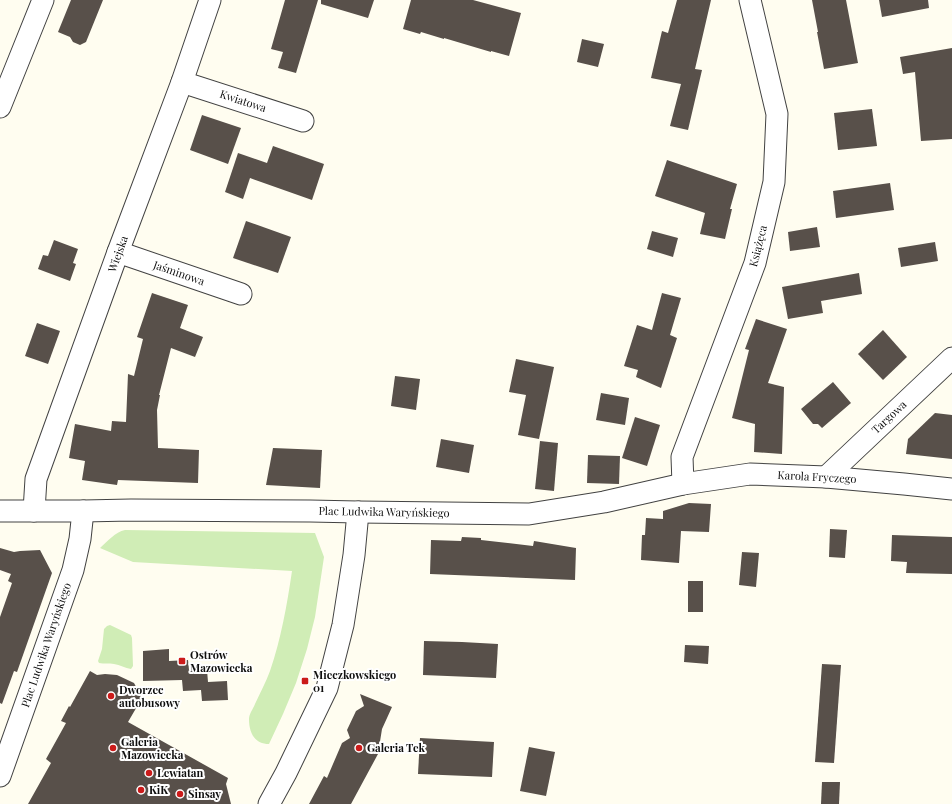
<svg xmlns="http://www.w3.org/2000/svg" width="952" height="804" font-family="'Playfair Display',serif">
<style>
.green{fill:#d0edb6}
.building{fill:#58504a}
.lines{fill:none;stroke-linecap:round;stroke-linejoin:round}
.minor-casing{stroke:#424242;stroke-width:23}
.minor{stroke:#fff;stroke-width:21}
.poi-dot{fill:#cb1b1a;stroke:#fff;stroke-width:1.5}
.labels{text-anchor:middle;stroke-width:4;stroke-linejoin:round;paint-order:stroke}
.street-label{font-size:11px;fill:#0f0f0f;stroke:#fff}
.poi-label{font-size:11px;font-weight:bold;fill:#0f0f0f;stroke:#fff;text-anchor:start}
</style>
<rect width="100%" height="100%" fill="#fffdf0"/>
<g class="green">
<path d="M125,530L315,533L324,557L315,617L307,649L296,683L283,714L269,744C254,744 249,732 249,719C249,714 253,709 255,704C260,693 266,682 270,671C281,639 287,605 292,571L133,562L100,548C108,541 115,532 125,530Z"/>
<path d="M110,625L131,635L132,638L133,666L131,669C125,668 120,665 114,664C109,663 104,664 99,663L98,661L102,649L104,629L107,626Z"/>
</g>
<g class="building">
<polygon points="71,0 103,0 86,42 80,45 73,42 70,37 58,32"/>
<polygon points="285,0 318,0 296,73 278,68 283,52 271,49"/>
<polygon points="321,0 374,0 368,18 321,4"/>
<polygon points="411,0 473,0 521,13 509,56 491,51 491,52 444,38 444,39 421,32 420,34 403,29"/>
<polygon points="677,0 711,0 695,69 702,70 688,130 670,126 681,84 651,78 662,31 668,33"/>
<polygon points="812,0 846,0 858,63 824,69 817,32 818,32"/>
<polygon points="879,0 928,0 929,8 882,17"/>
<polygon points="582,39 604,44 598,67 577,62"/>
<polygon points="952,48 952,139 921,141 915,72 903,74 900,57"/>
<polygon points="872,109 877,146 838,150 834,113"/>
<polygon points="202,115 241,128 228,164 190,150"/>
<polygon points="273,146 324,164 312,200 250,178 243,199 225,192 238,153 267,163"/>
<polygon points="667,160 737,184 730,209 732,209 725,239 700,234 705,213 655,196"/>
<polygon points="890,183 894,210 836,218 833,191"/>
<polygon points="246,221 291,237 278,273 233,258"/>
<polygon points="817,227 820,247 790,251 788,232"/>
<polygon points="652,231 678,238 673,257 647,249"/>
<polygon points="54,240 78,249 73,263 76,264 70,281 38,269 43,255 48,256"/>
<polygon points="935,242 938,261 901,267 898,248"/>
<polygon points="859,273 862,294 821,301 823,313 788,319 782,287"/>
<polygon points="152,293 188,305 180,328 203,337 195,357 171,348 159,395 160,395 157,410 158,448 199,450 198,483 118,480 117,485 82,480 85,461 69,458 75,424 111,431 112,421 126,422 128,374 134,376 143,339 137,337"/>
<polygon points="662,293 681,298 670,335 677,338 661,388 636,377 638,370 624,366 637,325 652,330"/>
<polygon points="756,319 787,329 768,383 784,387 782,454 754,452 755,424 732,418 749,350 745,349"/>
<polygon points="37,323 60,331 48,364 25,356"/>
<polygon points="883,330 907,357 883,380 858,354"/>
<polygon points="516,359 554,367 539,439 518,435 526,395 509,392"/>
<polygon points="395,376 420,379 416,410 391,406"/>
<polygon points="833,382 851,403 822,428 818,424 813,424 801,409"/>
<polygon points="601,393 629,398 625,425 596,420"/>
<polygon points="935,413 952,415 952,459 906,454 908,439"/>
<polygon points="635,417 660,425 647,466 622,458"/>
<polygon points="441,439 474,445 469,473 436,467"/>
<polygon points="540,441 558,443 554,491 535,489"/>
<polygon points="273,448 322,450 320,488 266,485"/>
<polygon points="588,455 620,456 619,484 587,483"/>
<polygon points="689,503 711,504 709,532 681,531 679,563 641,560 642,535 645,535 646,518 663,519 663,511"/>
<polygon points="830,529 847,530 845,558 829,557"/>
<polygon points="892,535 952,537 952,574 906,573 907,562 891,561"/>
<polygon points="462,537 481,538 481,540 533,546 534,541 576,548 575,580 430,574 431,540 461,541"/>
<polygon points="0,548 14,552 20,551 40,550 52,573 17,672 14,671 2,704 0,703 0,617 12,583 8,581 11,574 0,570"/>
<polygon points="742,552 759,553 756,587 739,585"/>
<rect x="688" y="581" width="15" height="31"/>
<polygon points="424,641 462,642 498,644 496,678 423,675"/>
<polygon points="685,645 709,646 708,664 684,662"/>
<polygon points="169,649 169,661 188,660 189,670 207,670 208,682 227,681 228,700 202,701 201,690 183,691 182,680 143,681 143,651"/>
<polygon points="822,664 841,665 834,763 815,762"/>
<polygon points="90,671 97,675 105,674 117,675 134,683 142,698 128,722 228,778 226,784 231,804 28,804 51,763 46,759 66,723 61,721 69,706 70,707"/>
<polygon points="360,694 392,707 382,729 378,754 351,804 309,804 324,776 327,778 342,743 350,738 347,730 356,711 364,706"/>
<polygon points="420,738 494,742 492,777 418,774"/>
<polygon points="529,747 555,752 546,796 520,791"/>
<polygon points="822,782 840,782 839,804 821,804"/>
</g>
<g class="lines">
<defs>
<g id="minor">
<polyline points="182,82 303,121"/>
<polyline points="0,107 43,0"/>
<polyline points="118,252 241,294"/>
<polyline points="826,477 952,358"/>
<polyline points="683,484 682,457 755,263 774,182 777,114 750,0"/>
<polyline points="0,511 83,511 131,510 310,511 358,512 529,514 604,502 683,484 750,474 826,477 904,484 952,489"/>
<polyline points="34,511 36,479 118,252 182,82 210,0"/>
<polyline points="0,776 73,570 80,539 83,511"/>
<polyline points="269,804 286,773 327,688 343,625 354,555 358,512"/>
</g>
</defs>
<use href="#minor" class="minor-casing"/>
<use href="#minor" class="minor"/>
</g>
<g class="poi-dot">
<rect x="178" y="657" width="8" height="8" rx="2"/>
<rect x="301" y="677" width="8" height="8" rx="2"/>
<circle cx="111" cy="696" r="4"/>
<circle cx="113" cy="748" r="4"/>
<circle cx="359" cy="748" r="4"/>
<circle cx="149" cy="773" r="4"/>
<circle cx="141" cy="790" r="4"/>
<circle cx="180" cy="794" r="4"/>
</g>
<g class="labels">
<g class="street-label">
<text transform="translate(243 101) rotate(18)" y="4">Kwiatowa</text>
<text transform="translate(758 246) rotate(-76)" y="4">Książęca</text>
<text transform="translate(118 254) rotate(-70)" y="4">Wiejska</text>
<text transform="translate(179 273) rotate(19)" y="4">Jaśminowa</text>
<text transform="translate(889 417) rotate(-43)" y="4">Targowa</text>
<text transform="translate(817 477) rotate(3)" y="4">Karola Fryczego</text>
<text transform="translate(384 512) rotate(1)" y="4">Plac Ludwika Waryńskiego</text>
<text transform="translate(46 645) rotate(-71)" y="4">Plac Ludwika Waryńskiego</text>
</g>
<g class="poi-label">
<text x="190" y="659">Ostrów<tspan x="190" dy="13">Mazowiecka</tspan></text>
<text x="313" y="679">Mieczkowskiego<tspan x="313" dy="13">01</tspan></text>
<text x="119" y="694">Dworzec<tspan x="119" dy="13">autobusowy</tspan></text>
<text x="121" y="746">Galeria<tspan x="121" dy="13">Mazowiecka</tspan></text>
<text x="367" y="752">Galeria Tek</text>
<text x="157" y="777">Lewiatan</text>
<text x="149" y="794">KiK</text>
<text x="188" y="798">Sinsay</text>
</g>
</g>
</svg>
